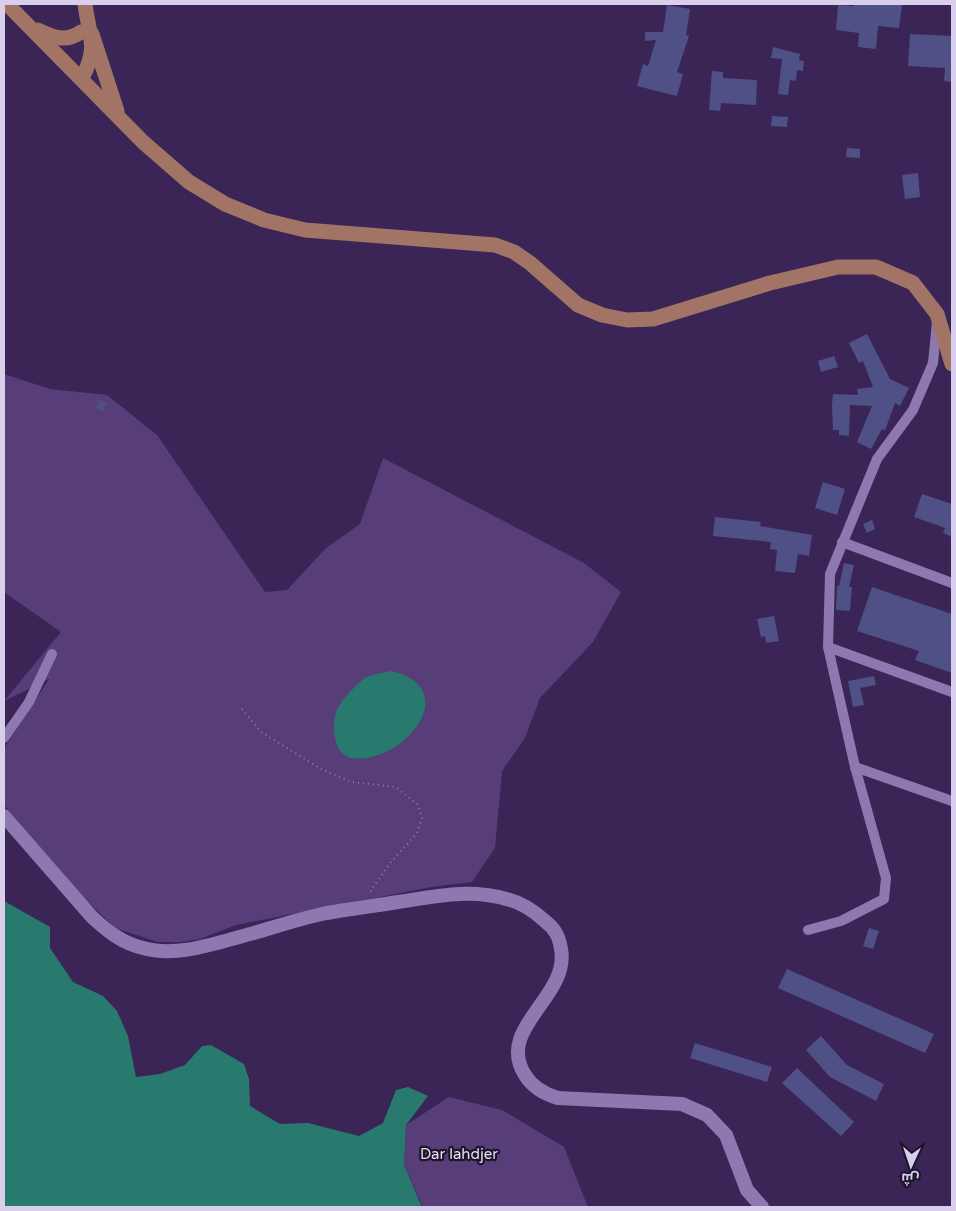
<svg xmlns="http://www.w3.org/2000/svg" width="956" height="1211" font-family="'Varela Round',Cairo,sans-serif">
<style>
.green{fill:#573e78}
.water{fill:#287a6e}
.building{fill:#4f5086}
.lines{fill:none;stroke-linecap:round;stroke-linejoin:round}
.path{stroke:#8e7ea5;stroke-width:2;stroke-dasharray:1 4;stroke-linecap:butt}
.street{stroke:#8e78b0;stroke-width:10}
.secondary{stroke:#8e78b0;stroke-width:14}
.primary{stroke:#a27466;stroke-width:15}
.labels{text-anchor:middle;stroke-width:4.5;stroke-linejoin:round;paint-order:stroke}
.park-label{font-size:15px;fill:#e7def6;stroke:#1d142a}
</style>
<rect width="100%" height="100%" fill="#3a2556"/>
<g class="green">
<polygon points="4,374 50,389 107,395 157,435 265,592 287,590 326,548 360,524 383,458 584,563 621,592 593,642 540,698 525,738 502,771 495,848 472,882 431,887 236,925 200,939 181,942 158,942 115,928 84,898 4,805 4,748 49,679 4,701 61,632 4,592"/>
<polygon points="449,1097 502,1110 564,1147 588,1207 423,1207 404,1165 406,1125"/>
</g>
<g class="water">
<path d="M391,671C466,689 402,765 352,758C333,755 331,724 337,710C341,700 357,684 365,678C372,674 383,673 391,671Z"/>
<polygon points="4,901 50,927 50,948 73,982 103,996 117,1011 128,1036 136,1077 160,1074 185,1065 202,1046 211,1045 244,1064 249,1079 250,1106 280,1124 308,1123 359,1136 383,1123 396,1090 408,1087 428,1096 406,1125 404,1165 422,1207 4,1207"/>
</g>
<g class="building">
<polygon points="854,4 902,5 899,28 878,26 876,49 858,47 859,33 836,30 838,5 854,6"/>
<polygon points="667,5 690,9 686,35 689,36 677,72 683,74 677,96 637,86 643,64 648,66 656,40 645,41 645,32 663,32"/>
<polygon points="910,34 952,36 952,82 944,81 945,68 908,66"/>
<polygon points="773,47 800,54 799,60 804,61 803,71 797,70 796,81 790,80 788,95 778,94 782,59 771,58"/>
<polygon points="712,71 723,72 723,78 757,80 756,105 721,103 720,111 709,110"/>
<polygon points="772,116 788,117 787,127 771,126"/>
<polygon points="847,148 860,149 860,158 846,157"/>
<polygon points="918,173 920,197 905,199 902,175"/>
<polygon points="867,334 890,379 909,388 900,406 895,403 885,430 882,429 871,449 857,442 872,406 850,405 849,436 839,435 839,430 833,430 832,405 833,394 858,395 857,389 873,387 863,361 859,363 849,343"/>
<polygon points="834,356 838,367 821,372 818,361"/>
<polygon points="99,400 107,403 103,411 96,408"/>
<polygon points="823,482 845,489 837,515 815,508"/>
<polygon points="922,494 952,504 952,537 943,533 945,528 914,517"/>
<polygon points="715,517 761,522 760,526 812,535 809,556 798,554 795,573 775,571 777,550 770,549 771,542 713,536"/>
<polygon points="872,520 875,529 867,533 863,524"/>
<polygon points="844,563 854,565 849,587 852,587 850,611 836,610 837,586 839,586"/>
<polygon points="872,587 952,614 952,673 915,660 919,651 857,631"/>
<polygon points="774,616 779,641 766,643 765,636 761,637 757,619"/>
<polygon points="874,676 876,685 860,688 864,705 853,707 848,681"/>
<polygon points="869,928 879,931 873,949 863,946"/>
<polygon points="787,969 934,1034 925,1053 778,988"/>
<polygon points="821,1036 847,1065 884,1084 876,1101 830,1077 806,1050"/>
<polygon points="695,1043 772,1067 767,1082 690,1058"/>
<polygon points="797,1068 854,1122 841,1136 782,1083"/>
</g>
<g class="lines">
<polyline class="path" points="242,709 261,732 321,769 351,782 396,787 418,805 422,818 417,833 391,862 371,890 371,894"/>
<g class="street">
<polyline points="842,542 952,583"/>
<polyline points="828,647 952,692"/>
<polyline points="4,738 29,702 52,654"/>
<polyline points="855,767 952,801"/>
<polyline points="808,930 841,921 884,899 886,878 855,767 828,647 830,574 877,459 913,410 933,363 937,322"/>
</g>
<path class="secondary" d="M4,816L92,917C107,931 122,943 143,948C179,958 218,942 254,933C278,926 302,918 327,913C350,909 374,906 398,902C437,896 471,888 510,900C522,903 535,912 545,921C555,929 559,936 561,949C570,997 495,1028 525,1075C533,1088 544,1094 558,1098L682,1104L707,1115L726,1135L747,1190L762,1207"/>
<g class="primary">
<polyline points="7,4 143,142 189,182 225,204 264,220 305,230 495,245 514,252 530,263 578,305 602,315 627,320 653,319 770,283 838,267 876,267 913,283 937,314 952,364"/>
<path d="M38,30C53,37 65,43 81,32"/>
<polyline points="92,34 117,111"/>
<path d="M82,78C99,46 89,37 85,4"/>
</g>
</g>
<g class="labels">
<g class="park-label">
<text x="459" y="1159">Dar lahdjer</text>
</g>
</g>
<rect width="956" height="1211" fill="none" stroke="#d9ceec" stroke-width="10"/>
<g transform="translate(911 1166) rotate(183)" stroke="#1d142a" stroke-width="4" paint-order="stroke">
<path d="M0-4L9 19L0 12L-9 19Z" fill="#d9ceec"/>
<text y="-8" font-size="14" font-weight="bold" text-anchor="middle" fill="#d9ceec">ش</text>
</g>
</svg>
